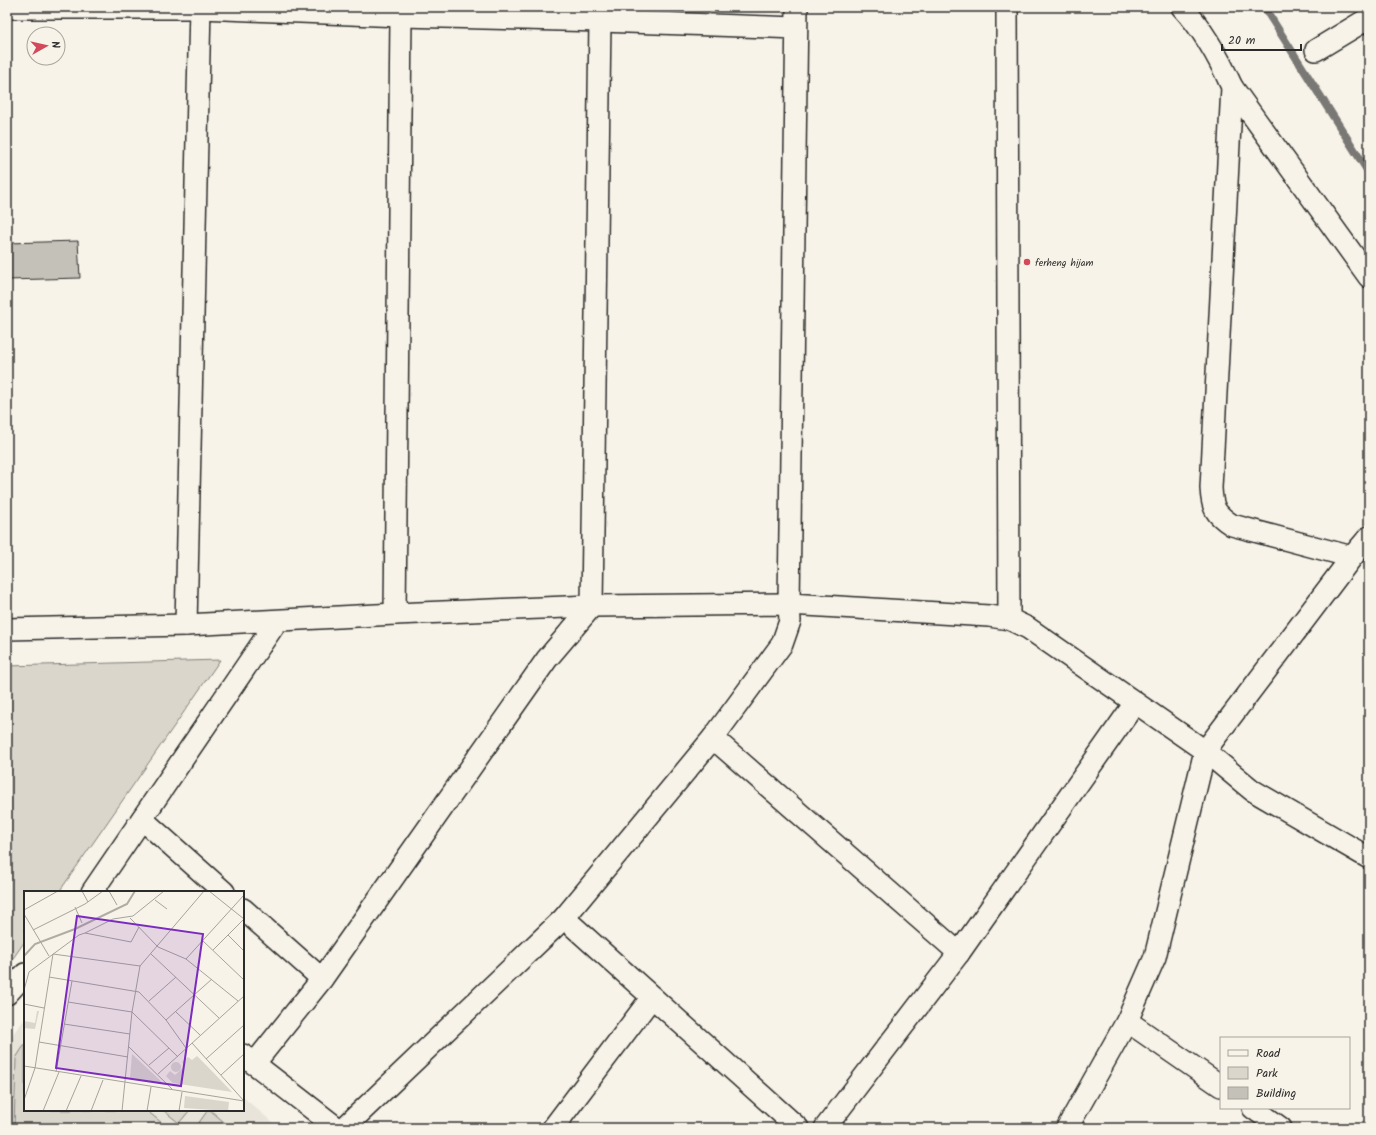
<svg xmlns="http://www.w3.org/2000/svg" width="1376" height="1135" font-family="Kalam,sans-serif">
<style>
.built{fill:#e8e4da}
.green{fill:#dad6cc;stroke:#82807c}
.lines{fill:none;stroke-linecap:round;stroke-linejoin:round}
.stream{stroke:#7a7874;stroke-width:8}
.building{fill:#c4c1b9;stroke:#2b2b2b}
.minor-casing{stroke:#2b2b2b;stroke-width:24}
.minor{stroke:#f7f3e8;stroke-width:21}
.poi-dot{fill:#d1495b;stroke:#f7f3e8;stroke-width:1.5}
.labels{text-anchor:middle;stroke-width:3.5;stroke-linejoin:round;paint-order:stroke}
.poi-label{font-size:10px;fill:#2b2b2b;stroke:#f7f3e8;text-anchor:start}
.inset-river{fill:none;stroke:#afaca4;stroke-width:2}
.inset-road{fill:none;stroke:#a5a39c;stroke-width:1}
.view{fill:#7b2cbf;fill-opacity:0.15;stroke:#7b2cbf;stroke-width:2}
.inset-edge{fill:none;stroke:#2b2b2b;stroke-width:2}
</style>
<rect width="100%" height="100%" fill="#f7f3e8"/>
<filter id="ink" filterUnits="userSpaceOnUse"><feTurbulence type="fractalNoise" baseFrequency=".025" numOctaves="2"/><feDisplacementMap in="SourceGraphic" scale="8" xChannelSelector="R" yChannelSelector="G"/><feConvolveMatrix kernelMatrix="1 2 1 2 8 2 1 2 1" color-interpolation-filters="sRGB"/></filter>
<g filter="url(#ink)">
<polygon class="built" points="25,1019 25,1110 243,1110 243,1097 279,1128 7,1128 7,1041"/>
<g class="green">
<polygon points="220,660 59,892 25,892 25,941 7,967 7,666"/>
<polygon points="25,1044 25,1110 146,1110 168,1128 14,1128 16,1058"/>
<polygon points="163,1110 190,1110 179,1123"/>
<polygon points="208,1110 210,1110 231,1128 195,1128"/>
</g>
<g class="lines">
<polyline class="stream" points="1264,7 1369,173"/>
</g>
<polygon class="building" points="78,241 80,278 8,280 7,243"/>
<g class="lines">
<defs>
<g id="minor">
<polyline points="1007,7 1009,619"/>
<path d="M1182,7C1204,30 1219,58 1232,87L1211,488C1212,508 1215,514 1232,525L1352,557"/>
<polyline points="7,8 200,8 401,16 600,21 796,28"/>
<polyline points="1316,50 1369,18"/>
<polyline points="1232,87 1369,277"/>
<polyline points="395,614 401,16"/>
<polyline points="186,625 200,7"/>
<polyline points="7,629 186,625 395,614 592,606 789,604 989,616 1009,619 1028,628 1205,751 1252,790 1369,858"/>
<polyline points="713,738 959,953"/>
<polyline points="142,819 224,892"/>
<polyline points="92,892 277,621"/>
<polyline points="243,909 322,979"/>
<polyline points="564,918 798,1128"/>
<polyline points="7,994 25,974"/>
<polyline points="1127,1021 1221,1086"/>
<polyline points="243,1055 337,1128"/>
<polyline points="254,1064 322,979 547,659 592,606 600,21"/>
<polyline points="1253,1108 1281,1128"/>
<polyline points="344,1128 564,918 713,738 782,644 790,621 789,604 797,7"/>
<polyline points="553,1128 652,997"/>
<polyline points="825,1128 959,953 1135,703"/>
<polyline points="1067,1128 1127,1021 1155,957 1205,751 1352,557 1369,537"/>
</g>
</defs>
<use href="#minor" class="minor-casing"/>
<use href="#minor" class="minor"/>
</g>
</g>
<circle class="poi-dot" cx="1027" cy="262" r="4"/>
<g class="labels">
<g class="poi-label">
<text x="1035" y="266">ferheng hijam</text>
</g>
</g>
<g transform="translate(24 891)">
<rect width="220" height="220" fill="#f7f3e8"/>
<path d="M13,120H15L11,138L0,137V130L11,132ZM108,163L139,192L106,187ZM173,165L184,176L208,201L149,192L142,185L146,180L151,184L161,175L158,171L164,166L168,169ZM147 176a5 5 0 1 1 10 0a5 5 0 1 1-10 0ZM161,205L205,211L204,220L160,217Z" fill="#dad6cc"/>
<path class="inset-river" d="M0,65L11,53L51,38L103,13L111,0"/>
<path class="inset-road" d="M58,0L64,11M85,0L93,14M185,0L220,28M131,9L143,18M51,16L58,32M0,19L34,0M0,23L25,65M106,27L134,56L162,68L214,110M9,39L61,13L79,0M61,42L89,28L109,25L140,0M204,44L220,60M179,50L220,89M189,59L220,28M29,63L116,75M127,63L195,127M162,68L220,4M25,86L115,101L142,129L162,157M0,99L5,81L55,44L61,42L107,51L115,36M125,110L152,86M44,111L108,121L154,166M0,113L20,117M152,121L176,144M142,129L188,88M40,133L106,143M15,151L104,166M168,152L220,210M105,156L148,198M182,168L220,134M125,174L145,157M0,175L220,210M32,181L48,90M134,183L220,105M197,184L220,163M0,209L11,177L29,63M19,220L35,181M42,220L57,185M67,220L79,189M98,220L108,121L116,75L180,0M123,220L127,196M155,220L158,201"/>
<path class="view" d="M53,25L179,43L157,195L32,177Z"/>
<rect width="220" height="220" class="inset-edge"/>
</g>
<rect width="1376" height="1135" fill="none" stroke="#f7f3e8" stroke-width="24"/>
<rect x="12" y="12" width="1352" height="1111" fill="none" stroke="#2b2b2b" stroke-width="1.5" filter="url(#ink)"/>
<rect x="1220" y="1037" width="130" height="72" fill="#f7f3e8" stroke="#a5a39c"/>
<rect x="1228" y="1050" width="20" height="6" fill="#f7f3e8" stroke="#a5a39c"/>
<text x="1256" y="1057" font-size="12" fill="#2b2b2b">Road</text>
<rect x="1228" y="1067" width="20" height="12" fill="#dad6cc" stroke="#a5a39c"/>
<text x="1256" y="1077" font-size="12" fill="#2b2b2b">Park</text>
<rect x="1228" y="1087" width="20" height="12" fill="#c4c1b9" stroke="#a5a39c"/>
<text x="1256" y="1097" font-size="12" fill="#2b2b2b">Building</text>
<g transform="translate(46 46) rotate(82)"><circle r="19" fill="#f7f3e8" stroke="#a5a39c"/>
<path d="M0-3L7 15L0 10L-7 15Z" fill="#d1495b"/>
<text y="-6" font-size="11" font-weight="bold" text-anchor="middle" fill="#2b2b2b">N</text>
</g>
<path d="M1222 44v6h79v-6" fill="none" stroke="#2b2b2b" stroke-width="2"/>
<text x="1228" y="44" font-size="12" fill="#2b2b2b" stroke="#f7f3e8" stroke-width="3" paint-order="stroke">20 m</text>
</svg>
